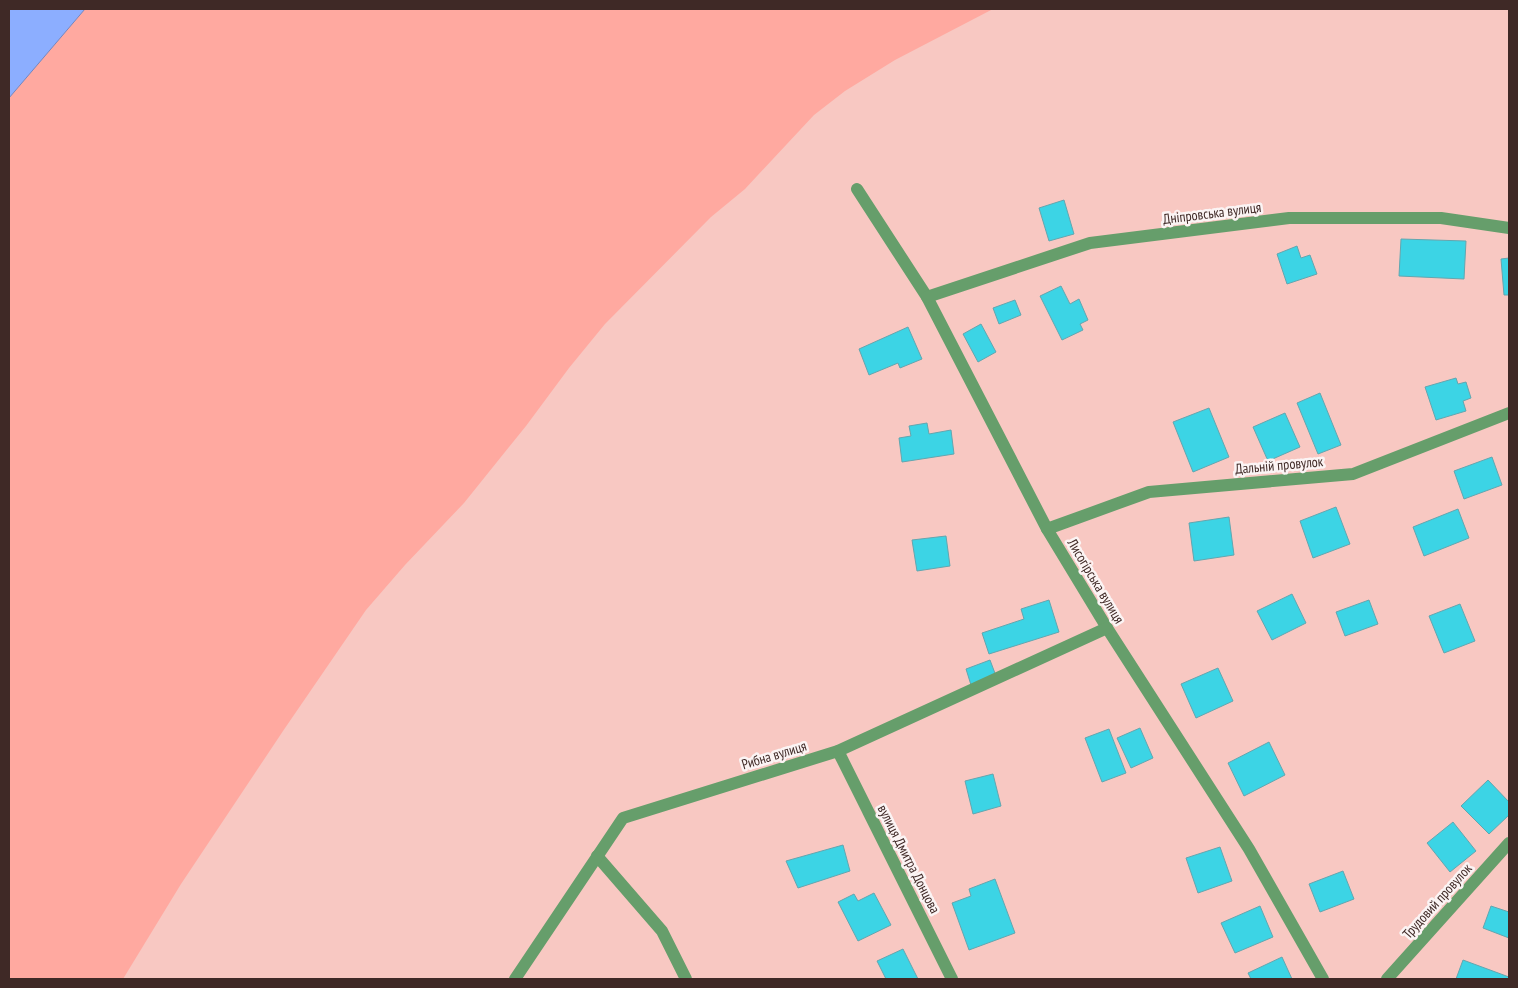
<svg xmlns="http://www.w3.org/2000/svg" width="1518" height="988" font-family="'PT Sans Narrow',sans-serif">
<style>
.green{fill:#ffa9a0}
.water{fill:#8caeff;stroke:#7586be}
.building{fill:#3cd4e5;stroke:#63a6af}
.lines{fill:none;stroke-linecap:round;stroke-linejoin:round}
.street{stroke:#669e6b;stroke-width:12}
.labels{text-anchor:middle;stroke-width:5;stroke-linejoin:round;paint-order:stroke}
.street-label{font-size:14px;fill:#3f2926;stroke:#fbf4f4}
</style>
<rect width="100%" height="100%" fill="#f8c8c2"/>
<polygon class="green" points="85,9 993,9 895,60 845,91 814,115 745,189 711,217 605,324 569,368 526,426 464,503 405,565 366,610 283,731 181,884 123,979 9,979 9,98"/>
<polygon class="water" points="9,9 85,9 9,98"/>
<g class="building">
<polygon points="1064,200 1074,234 1049,241 1039,208"/>
<polygon points="1401,239 1466,241 1464,279 1399,276"/>
<polygon points="1297,246 1301,258 1310,255 1317,274 1287,284 1277,254"/>
<polygon points="1509,258 1509,295 1504,295 1501,259"/>
<polygon points="1061,286 1070,304 1079,299 1088,320 1080,324 1083,330 1062,340 1040,296"/>
<polygon points="1015,300 1021,315 999,324 993,308"/>
<polygon points="981,324 996,352 978,362 963,334"/>
<polygon points="908,327 922,359 900,368 898,363 869,375 859,349"/>
<polygon points="1456,378 1458,384 1466,382 1471,398 1463,401 1466,411 1436,420 1425,387"/>
<polygon points="1320,393 1341,445 1318,454 1297,403"/>
<polygon points="1209,408 1229,457 1193,472 1173,422"/>
<polygon points="1285,413 1300,447 1268,461 1253,427"/>
<polygon points="927,423 929,434 951,430 954,454 902,462 899,438 911,436 909,426"/>
<polygon points="1492,457 1502,485 1464,499 1454,471"/>
<polygon points="1336,507 1350,544 1313,558 1300,521"/>
<polygon points="1458,509 1469,538 1424,556 1413,527"/>
<polygon points="1229,517 1234,555 1194,561 1189,523"/>
<polygon points="946,536 950,566 917,571 912,540"/>
<polygon points="1292,594 1306,623 1272,640 1257,611"/>
<polygon points="1049,600 1059,632 989,654 982,633 1024,619 1021,609"/>
<polygon points="1369,600 1378,624 1345,636 1336,612"/>
<polygon points="1460,604 1475,641 1444,653 1429,616"/>
<polygon points="990,660 996,676 971,685 966,669"/>
<polygon points="1218,668 1233,701 1196,718 1181,684"/>
<polygon points="1140,728 1153,758 1131,768 1117,738"/>
<polygon points="1109,729 1126,773 1102,782 1085,738"/>
<polygon points="1269,742 1285,775 1244,796 1228,763"/>
<polygon points="993,774 1001,806 973,814 965,781"/>
<polygon points="1488,780 1509,802 1509,815 1489,834 1461,806"/>
<polygon points="1453,822 1476,851 1450,872 1427,843"/>
<polygon points="843,845 850,871 798,888 786,861"/>
<polygon points="1220,847 1232,881 1198,893 1186,858"/>
<polygon points="1343,871 1354,899 1320,912 1309,884"/>
<polygon points="995,879 1015,933 969,950 952,903 971,896 969,889"/>
<polygon points="874,893 891,925 858,941 838,902 854,894 858,901"/>
<polygon points="1260,906 1273,937 1235,953 1221,923"/>
<polygon points="1491,906 1509,912 1509,938 1483,928"/>
<polygon points="903,949 918,979 886,979 877,961"/>
<polygon points="1282,957 1292,979 1251,979 1248,973"/>
<polygon points="1463,960 1509,977 1509,979 1456,979"/>
</g>
<g class="lines">
<g class="street">
<polyline points="857,189 927,297 1047,529 1107,628 1249,849 1323,979"/>
<polyline points="927,297 1090,243 1289,218 1441,218 1509,228"/>
<polyline points="1047,529 1149,492 1353,474 1509,413"/>
<polyline points="838,751 952,979"/>
<polyline points="597,856 662,931 686,979"/>
<polyline points="515,979 623,818 838,751 1107,628"/>
<polyline points="1387,979 1509,843"/>
</g>
</g>
<g class="labels">
<g class="street-label">
<text transform="translate(1212 213) rotate(-7)" y="5">Дніпровська вулиця</text>
<text transform="translate(1279 465) rotate(-5)" y="5">Дальній провулок</text>
<text transform="translate(1096 581) rotate(59)" y="5">Лисогірська вулиця</text>
<text transform="translate(774 755) rotate(-17)" y="5">Рибна вулиця</text>
<text transform="translate(909 859) rotate(63)" y="5">вулиця Дмитра Донцова</text>
<text transform="translate(1437 901) rotate(-48)" y="5">Трудовий провулок</text>
</g>
</g>
<rect width="1518" height="988" fill="none" stroke="#3f2926" stroke-width="20"/>
</svg>
